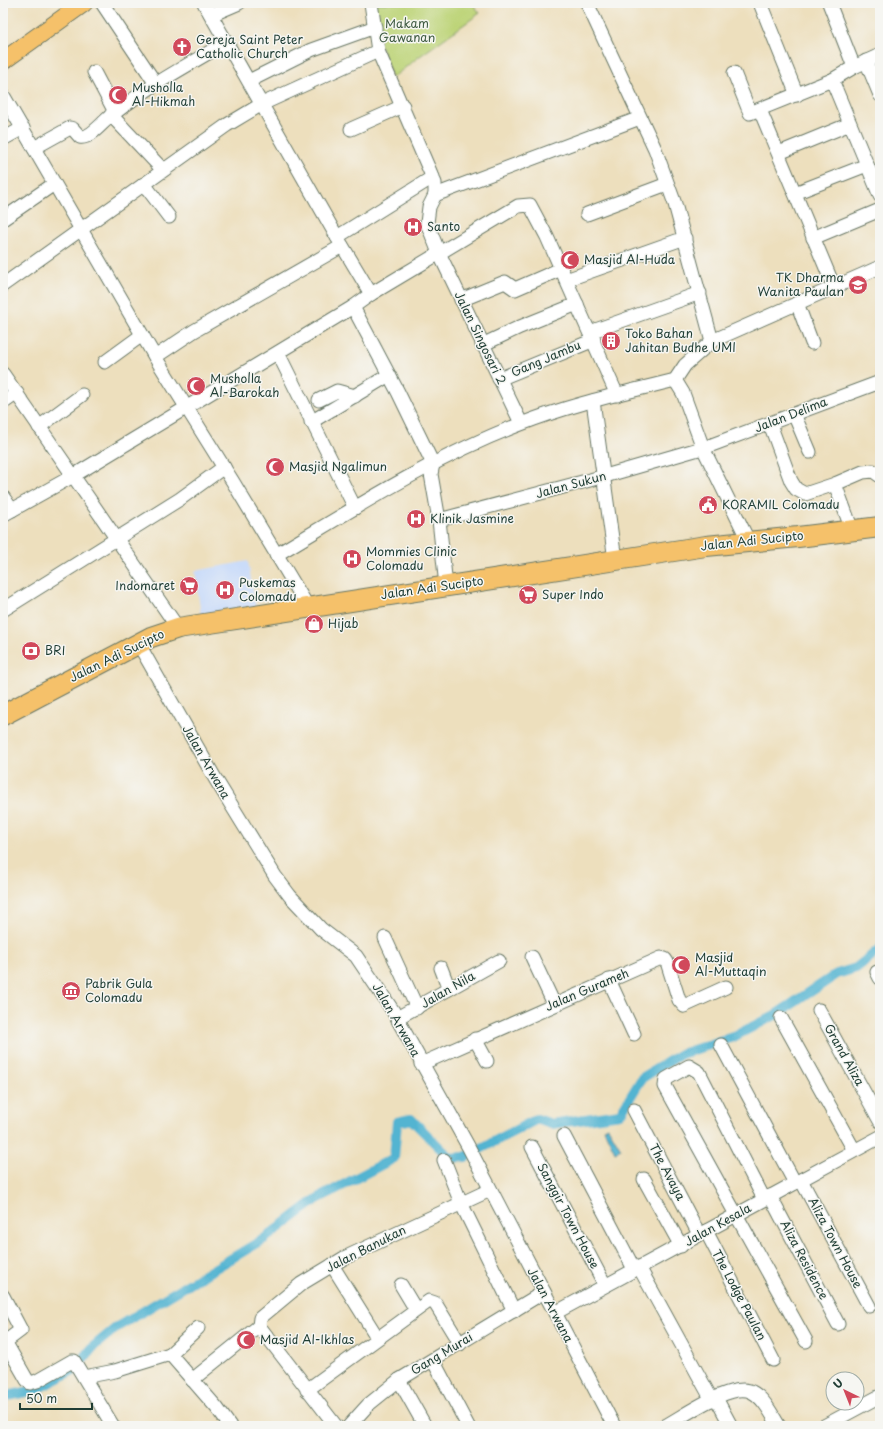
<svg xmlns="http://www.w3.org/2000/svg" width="883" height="1429" font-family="'Playpen Sans',sans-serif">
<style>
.built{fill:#cadcf9}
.green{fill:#bdd478;stroke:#6e8856}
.water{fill:#53b4d1;stroke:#397882}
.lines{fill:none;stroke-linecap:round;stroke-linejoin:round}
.canal{stroke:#53b4d1;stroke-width:10}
.minor-casing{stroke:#677664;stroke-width:15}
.major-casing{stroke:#677664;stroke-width:19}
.highway-casing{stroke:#677664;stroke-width:22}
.minor{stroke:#fff;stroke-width:13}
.major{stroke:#f5c16b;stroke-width:17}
.highway{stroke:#f5c16b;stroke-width:20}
.labels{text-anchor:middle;stroke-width:3;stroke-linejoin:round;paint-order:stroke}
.park-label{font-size:12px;fill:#3f5b42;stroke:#f6f6f2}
.poi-label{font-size:12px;fill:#1f3d34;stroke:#f6f6f2;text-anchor:start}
.street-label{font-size:12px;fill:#1f3d34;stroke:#f6f6f2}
</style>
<rect width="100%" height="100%" fill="#f6f6f2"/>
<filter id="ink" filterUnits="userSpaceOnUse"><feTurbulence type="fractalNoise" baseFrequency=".025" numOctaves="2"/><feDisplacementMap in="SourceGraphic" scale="8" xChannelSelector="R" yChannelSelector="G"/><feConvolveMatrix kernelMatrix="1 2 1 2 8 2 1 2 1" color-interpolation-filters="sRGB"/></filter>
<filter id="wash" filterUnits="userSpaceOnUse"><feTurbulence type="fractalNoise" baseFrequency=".012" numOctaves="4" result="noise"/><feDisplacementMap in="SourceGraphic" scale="16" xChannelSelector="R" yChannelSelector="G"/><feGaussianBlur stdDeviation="0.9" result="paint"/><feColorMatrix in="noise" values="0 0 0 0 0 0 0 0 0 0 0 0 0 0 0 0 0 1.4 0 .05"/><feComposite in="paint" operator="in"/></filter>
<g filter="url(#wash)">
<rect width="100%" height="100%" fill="#eddfbd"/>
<polygon class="built" points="248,561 256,608 201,616 195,571"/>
<polygon class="green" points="375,3 472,3 480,13 420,56 392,78 380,44"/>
<polygon class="water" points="608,1127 621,1149 615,1152 604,1129"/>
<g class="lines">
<polyline class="canal" points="3,1397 35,1390 75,1369 94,1346 117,1327 264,1239 317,1199 394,1158 397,1122 411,1119 450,1158 465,1157 537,1119 551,1124 620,1114 642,1078 681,1054 733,1037 777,1014 837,974 856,968 880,949"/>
</g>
</g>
<g filter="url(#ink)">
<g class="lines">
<defs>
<g id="minor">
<polyline points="102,3 156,84"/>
<polyline points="204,3 337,237 371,294 353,307 398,392 433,464"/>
<polyline points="371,3 378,51 435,183 435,195 429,207 427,223 439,253 521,423"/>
<polyline points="587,3 655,149 675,204 712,341"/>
<polyline points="760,3 797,95"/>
<polyline points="829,3 854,67"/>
<polyline points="211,15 239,3"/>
<polyline points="866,61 880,95"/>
<polyline points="94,72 115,112"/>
<polyline points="734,73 750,113 832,80 854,67 880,55"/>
<polyline points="832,80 880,196"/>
<polyline points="249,81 311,50 375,27"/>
<polyline points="3,95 155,357 233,482 308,607"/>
<polyline points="760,110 834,287"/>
<polyline points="111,115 163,170"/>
<polyline points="351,129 403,106"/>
<polyline points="3,139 23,128"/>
<path d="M34,148L70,128L73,129L80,137C91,139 103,121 112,115C147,87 188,65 227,42"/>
<polyline points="779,153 850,124"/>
<polyline points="144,184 169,217"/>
<polyline points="795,193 867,165"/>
<polyline points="435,195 640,118"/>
<polyline points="587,214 667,184"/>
<polyline points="3,219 54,184"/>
<polyline points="337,237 433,177"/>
<polyline points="813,238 880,210"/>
<polyline points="566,280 685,238"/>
<polyline points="3,285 227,125 262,104 378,51"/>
<polyline points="371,294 518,206 530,205 547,237 617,395"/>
<polyline points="461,300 505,282 515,289 561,269"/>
<polyline points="797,303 812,343"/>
<polyline points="590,332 700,293"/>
<polyline points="482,345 520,327 577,304"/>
<polyline points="278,353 355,508"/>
<polyline points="155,357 194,331 342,246"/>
<polyline points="105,362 142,335"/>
<polyline points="3,374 178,628"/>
<polyline points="499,379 594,340"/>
<polyline points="675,380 683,393 703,448 749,542"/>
<polyline points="319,400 337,391 355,396"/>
<polyline points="593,401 615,560"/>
<polyline points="3,403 17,393"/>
<polyline points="794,414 810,452"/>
<polyline points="311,422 389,375"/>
<polyline points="770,424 791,481 796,489 805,494 835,484 852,530"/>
<polyline points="39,427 82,395"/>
<polyline points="433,464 431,474 439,520 446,586"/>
<polyline points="835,484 863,472 873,471 880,476"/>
<polyline points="3,497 12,510"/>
<polyline points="3,515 73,476 353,307"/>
<polyline points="439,520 605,476 709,446 880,382"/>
<path d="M276,555C355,508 434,457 521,424C571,404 624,393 675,380L685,365L712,341L880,267"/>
<polyline points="3,610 180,499 224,467"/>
<polyline points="138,643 216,780 275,876 290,896 321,929 356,956 393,1011 468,1146 614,1426"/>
<polyline points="385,938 417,1008"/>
<polyline points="532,957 554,1004"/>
<polyline points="441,968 449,989"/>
<polyline points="877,972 880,978"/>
<polyline points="609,980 634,1034"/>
<polyline points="819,1010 880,1121"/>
<polyline points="397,1018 499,961"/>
<polyline points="781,1018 854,1150"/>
<polyline points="475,1039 487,1061"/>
<polyline points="721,1045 795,1183"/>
<polyline points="421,1064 661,958 665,959 667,962 679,1000 684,1006 726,987"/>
<polyline points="634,1110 699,1234"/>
<polyline points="564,1136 634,1269"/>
<polyline points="532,1147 605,1285"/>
<polyline points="444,1160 461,1203 514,1311"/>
<polyline points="644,1179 681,1246"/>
<polyline points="801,1180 869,1306"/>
<polyline points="770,1196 838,1324"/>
<polyline points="764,1199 699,1072 689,1066 666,1079 665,1086 806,1341"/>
<polyline points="706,1231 773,1360"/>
<polyline points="332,1265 377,1337"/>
<polyline points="639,1267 712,1400"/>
<polyline points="401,1285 416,1310"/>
<polyline points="3,1296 21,1330 5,1342"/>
<polyline points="555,1313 880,1137"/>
<polyline points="259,1326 260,1318 301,1284 344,1258 490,1190"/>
<polyline points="259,1326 336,1426"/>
<polyline points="198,1328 170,1354 217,1408 230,1426"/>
<polyline points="3,1338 27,1380 30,1383 37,1381 72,1361 74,1361 113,1426"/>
<polyline points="435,1364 468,1426"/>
<polyline points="84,1377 115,1371 170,1354"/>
<polyline points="192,1380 259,1326"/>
<polyline points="399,1380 425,1426"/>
<polyline points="307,1390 429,1301 435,1303 460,1344"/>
<polyline points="716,1398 731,1426"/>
<polyline points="349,1426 368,1405 399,1380 544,1292"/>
<path d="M665,1426C684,1416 732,1381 752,1392C764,1398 772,1415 779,1426"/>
<polyline points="824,1426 880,1396"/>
</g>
<polyline id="major" points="3,61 84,3"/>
<polyline id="highway" points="3,715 151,637 178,628 706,546 798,537 880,527"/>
</defs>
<use href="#minor" class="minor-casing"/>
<use href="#major" class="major-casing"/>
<use href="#highway" class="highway-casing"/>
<use href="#minor" class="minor"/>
<use href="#major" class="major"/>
<use href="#highway" class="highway"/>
</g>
</g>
<defs>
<symbol id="church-disc" viewBox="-11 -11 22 22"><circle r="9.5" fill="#d1495b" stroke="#f6f6f2"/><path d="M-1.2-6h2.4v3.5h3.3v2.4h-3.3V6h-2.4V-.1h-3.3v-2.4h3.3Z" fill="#fff"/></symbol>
<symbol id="mosque-disc" viewBox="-11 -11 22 22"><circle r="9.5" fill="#d1495b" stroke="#f6f6f2"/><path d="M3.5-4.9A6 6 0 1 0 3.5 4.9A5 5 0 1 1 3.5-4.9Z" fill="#fff"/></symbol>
<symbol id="hospital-disc" viewBox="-11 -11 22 22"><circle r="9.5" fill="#d1495b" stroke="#f6f6f2"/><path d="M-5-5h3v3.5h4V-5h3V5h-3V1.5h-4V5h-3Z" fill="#fff"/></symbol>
<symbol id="school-disc" viewBox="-11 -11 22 22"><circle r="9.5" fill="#d1495b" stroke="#f6f6f2"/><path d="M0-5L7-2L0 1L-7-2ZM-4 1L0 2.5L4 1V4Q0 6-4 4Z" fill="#fff"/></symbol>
<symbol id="building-disc" viewBox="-11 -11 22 22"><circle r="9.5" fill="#d1495b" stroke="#f6f6f2"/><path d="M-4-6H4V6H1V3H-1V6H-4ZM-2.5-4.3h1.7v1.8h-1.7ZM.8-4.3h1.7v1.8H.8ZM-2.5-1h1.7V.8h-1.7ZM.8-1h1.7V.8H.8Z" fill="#fff"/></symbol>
<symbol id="civic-disc" viewBox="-11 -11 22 22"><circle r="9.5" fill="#d1495b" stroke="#f6f6f2"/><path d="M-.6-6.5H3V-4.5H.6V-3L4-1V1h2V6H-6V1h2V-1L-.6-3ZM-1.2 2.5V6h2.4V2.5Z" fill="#fff"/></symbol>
<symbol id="supermarket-disc" viewBox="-11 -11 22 22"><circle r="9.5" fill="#d1495b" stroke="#f6f6f2"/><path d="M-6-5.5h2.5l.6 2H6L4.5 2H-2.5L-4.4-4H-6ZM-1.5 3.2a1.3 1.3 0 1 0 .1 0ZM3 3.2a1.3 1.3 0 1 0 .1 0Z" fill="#fff"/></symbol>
<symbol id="shop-disc" viewBox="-11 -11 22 22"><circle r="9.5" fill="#d1495b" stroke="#f6f6f2"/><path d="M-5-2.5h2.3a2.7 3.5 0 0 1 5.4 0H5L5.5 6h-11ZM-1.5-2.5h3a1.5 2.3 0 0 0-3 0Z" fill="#fff"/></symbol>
<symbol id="bank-disc" viewBox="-11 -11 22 22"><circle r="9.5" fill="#d1495b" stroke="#f6f6f2"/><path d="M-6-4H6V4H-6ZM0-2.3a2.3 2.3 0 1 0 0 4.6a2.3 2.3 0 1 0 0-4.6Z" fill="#fff"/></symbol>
<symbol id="museum-disc" viewBox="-11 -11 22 22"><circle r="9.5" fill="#d1495b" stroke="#f6f6f2"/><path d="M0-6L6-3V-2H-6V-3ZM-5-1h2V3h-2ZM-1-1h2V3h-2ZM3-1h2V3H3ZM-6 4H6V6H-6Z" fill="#fff"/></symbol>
</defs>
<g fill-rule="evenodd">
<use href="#church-disc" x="171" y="36" width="22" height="22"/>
<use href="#mosque-disc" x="107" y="84" width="22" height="22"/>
<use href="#hospital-disc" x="402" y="216" width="22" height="22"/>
<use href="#mosque-disc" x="559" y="249" width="22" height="22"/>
<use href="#school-disc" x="847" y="274" width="22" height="22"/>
<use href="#building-disc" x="600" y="330" width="22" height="22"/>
<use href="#mosque-disc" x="185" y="375" width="22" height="22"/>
<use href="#mosque-disc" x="264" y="456" width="22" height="22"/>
<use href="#civic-disc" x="697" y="494" width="22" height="22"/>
<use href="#hospital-disc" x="405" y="508" width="22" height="22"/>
<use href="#hospital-disc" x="341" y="548" width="22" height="22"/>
<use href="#supermarket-disc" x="178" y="575" width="22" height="22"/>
<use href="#hospital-disc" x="214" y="579" width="22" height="22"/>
<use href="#supermarket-disc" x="517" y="584" width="22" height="22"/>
<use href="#shop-disc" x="303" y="613" width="22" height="22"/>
<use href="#bank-disc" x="20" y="640" width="22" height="22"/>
<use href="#mosque-disc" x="670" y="954" width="22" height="22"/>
<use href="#museum-disc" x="60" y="980" width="22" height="22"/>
<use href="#mosque-disc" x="235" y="1329" width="22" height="22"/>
</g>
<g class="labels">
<g class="park-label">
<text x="407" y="28">Makam<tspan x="407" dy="14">Gawanan</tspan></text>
</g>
<g class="poi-label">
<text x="196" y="44">Gereja Saint Peter<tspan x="196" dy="14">Catholic Church</tspan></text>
<text x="132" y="92">Musholla<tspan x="132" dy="14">Al-Hikmah</tspan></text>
<text x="427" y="231">Santo</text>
<text x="584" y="264">Masjid Al-Huda</text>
<text x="844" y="282" text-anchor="end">TK Dharma<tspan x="844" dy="14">Wanita Paulan</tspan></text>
<text x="625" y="338">Toko Bahan<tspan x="625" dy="14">Jahitan Budhe UMI</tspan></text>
<text x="210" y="383">Musholla<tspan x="210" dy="14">Al-Barokah</tspan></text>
<text x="289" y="471">Masjid Ngalimun</text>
<text x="722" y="509">KORAMIL Colomadu</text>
<text x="430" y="523">Klinik Jasmine</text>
<text x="366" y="556">Mommies Clinic<tspan x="366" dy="14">Colomadu</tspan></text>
<text x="239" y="587">Puskemas<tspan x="239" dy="14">Colomadu</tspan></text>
<text x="175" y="590" text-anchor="end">Indomaret</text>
<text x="542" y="599">Super Indo</text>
<text x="328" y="628">Hijab</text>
<text x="45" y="655">BRI</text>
<text x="695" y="962">Masjid<tspan x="695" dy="14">Al-Muttaqin</tspan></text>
<text x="85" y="988">Pabrik Gula<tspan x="85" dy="14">Colomadu</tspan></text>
<text x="260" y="1344">Masjid Al-Ikhlas</text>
</g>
<g class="street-label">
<text transform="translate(480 338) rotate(64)" y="4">Jalan Singosari 2</text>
<text transform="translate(546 359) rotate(-23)" y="4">Gang Jambu</text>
<text transform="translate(791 415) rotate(-21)" y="4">Jalan Delima</text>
<text transform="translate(571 485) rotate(-15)" y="4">Jalan Sukun</text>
<text transform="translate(752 541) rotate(-6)" y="4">Jalan Adi Sucipto</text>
<text transform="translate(432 588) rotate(-8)" y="4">Jalan Adi Sucipto</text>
<text transform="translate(117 656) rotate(-26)" y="4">Jalan Adi Sucipto</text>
<text transform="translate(206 762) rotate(60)" y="4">Jalan Arwana</text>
<text transform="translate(448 990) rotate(-30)" y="4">Jalan Nila</text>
<text transform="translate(587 990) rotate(-23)" y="4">Jalan Gurameh</text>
<text transform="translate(396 1020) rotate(60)" y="4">Jalan Arwana</text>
<text transform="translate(844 1055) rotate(61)" y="4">Grand Aliza</text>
<text transform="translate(667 1172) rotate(62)" y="4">The Avaya</text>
<text transform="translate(568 1216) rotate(62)" y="4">Sanggir Town House</text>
<text transform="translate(718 1225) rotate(-29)" y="4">Jalan Kesala</text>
<text transform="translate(835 1243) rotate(62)" y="4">Aliza Town House</text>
<text transform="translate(366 1249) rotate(-27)" y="4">Jalan Banukan</text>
<text transform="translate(804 1260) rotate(62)" y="4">Aliza Residence</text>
<text transform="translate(739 1295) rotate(62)" y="4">The Lodge Paulan</text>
<text transform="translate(550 1305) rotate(62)" y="4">Jalan Arwana</text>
<text transform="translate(442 1354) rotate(-31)" y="4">Gang Murai</text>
</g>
</g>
<rect width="883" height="1429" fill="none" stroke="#f6f6f2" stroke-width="16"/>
<g transform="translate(845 1391) rotate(317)"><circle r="19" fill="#f6f6f2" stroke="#a0aca6"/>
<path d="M0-3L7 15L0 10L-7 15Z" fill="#d1495b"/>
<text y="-6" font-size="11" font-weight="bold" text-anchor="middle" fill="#1f3d34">U</text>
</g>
<path d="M20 1403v6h72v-6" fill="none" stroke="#1f3d34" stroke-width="2"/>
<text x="26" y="1403" font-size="12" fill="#1f3d34" stroke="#f6f6f2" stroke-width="3" paint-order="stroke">50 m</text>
</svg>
